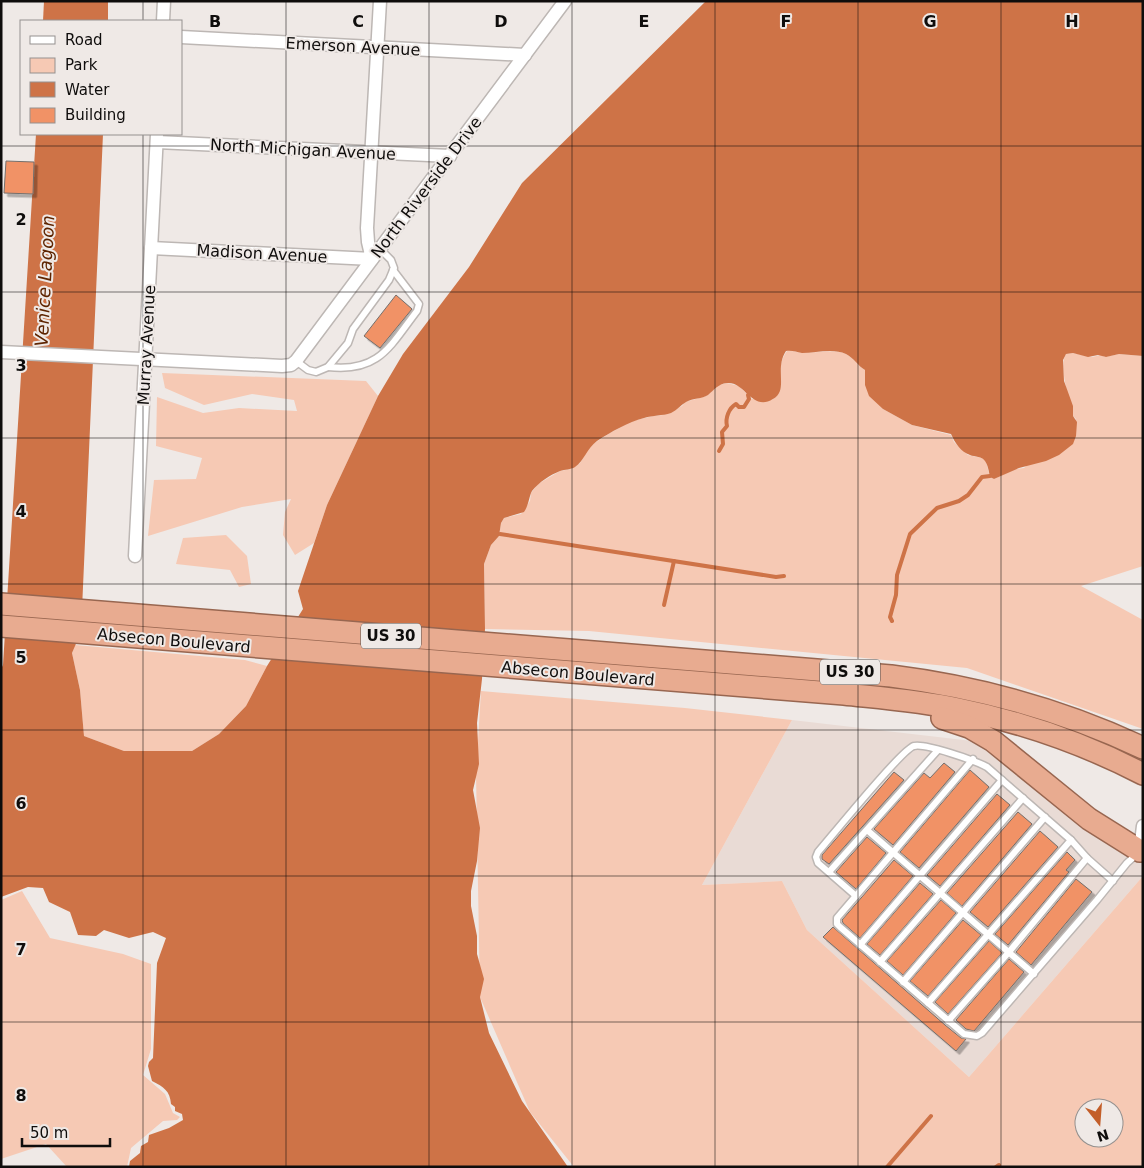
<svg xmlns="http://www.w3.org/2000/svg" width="1144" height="1168" font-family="'DejaVu Sans',sans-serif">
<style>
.built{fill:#e9dbd5}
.green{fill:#f6c9b4;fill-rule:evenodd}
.water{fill:#ce7347}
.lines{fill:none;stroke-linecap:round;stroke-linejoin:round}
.stream{stroke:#ce7347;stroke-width:4}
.building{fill:#f19266;stroke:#746f6c;filter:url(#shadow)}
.service-casing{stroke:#bdb7b4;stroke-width:9}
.minor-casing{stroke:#bdb7b4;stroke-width:15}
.trunk-casing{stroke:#986650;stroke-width:24}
.service{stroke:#fff;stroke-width:6}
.minor{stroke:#fff;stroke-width:12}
.trunk{stroke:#e8ab90;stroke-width:21}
.grid{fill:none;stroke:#0f0d0c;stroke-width:1;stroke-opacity:0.55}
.labels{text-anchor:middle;stroke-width:4;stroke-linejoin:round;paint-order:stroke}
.shield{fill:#efe9e6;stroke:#524f4d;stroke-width:1}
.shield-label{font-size:15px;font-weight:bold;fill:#0f0d0c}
.street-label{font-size:16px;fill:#0f0d0c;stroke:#efe9e6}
.water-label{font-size:18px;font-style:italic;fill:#5e2401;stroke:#efe9e6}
.grid-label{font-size:16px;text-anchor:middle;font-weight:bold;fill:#0f0d0c;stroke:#efe9e6;stroke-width:4;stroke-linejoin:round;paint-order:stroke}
</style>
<defs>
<filter id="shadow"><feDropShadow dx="3.5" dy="3.5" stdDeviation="0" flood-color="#0004"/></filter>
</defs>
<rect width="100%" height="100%" fill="#efe9e6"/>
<polygon class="built" points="792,720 972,741 1143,860 1143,876 969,1077 807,930 782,881 702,885"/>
<g class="green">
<path d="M790,350C808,357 829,347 846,354C854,358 858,366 865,370V381L883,409L912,425L951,435L954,442L968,455L982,458L986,461L990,477L994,479L1015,469L1024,468L1076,419L1073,416C1070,402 1058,365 1066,354L1073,353L1092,357L1101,355L1105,357L1119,354L1143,356V566L1081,586L1143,620V729L967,668L589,631L485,629L484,564L491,545L499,536L501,523L504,518L521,514L530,501L531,493L538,484L560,471L571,469L580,463L588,449L593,444L610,433L632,421L653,416L663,415L682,406L685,402L706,396L719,385L727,383L739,386L752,399L772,400C790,385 772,371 787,351Z"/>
<polygon points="162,373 366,381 378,396 327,505 314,543 295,555 283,535 285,512 291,499 242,507 148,536 154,480 196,479 202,458 156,446 157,397 203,413 239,408 297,411 294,400 252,394 204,405 165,388"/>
<polygon points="226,535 247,556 251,584 239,587 230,570 176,564 183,538"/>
<polygon points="75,645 245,660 267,666 246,706 219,734 192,751 124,751 84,736 80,690 72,653"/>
<path d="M481,691L685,708L792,720L702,885L782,881L807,930L969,1077L1143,876V1167H574L530,1112L480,997L476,774ZM1084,1108H1114V1138H1084Z"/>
<polygon points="22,891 50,938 123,954 151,964 151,1049 143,1075 165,1094 173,1113 180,1117 177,1120 163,1121 131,1148 127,1167 67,1167 46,1144 1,1159 1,900"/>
</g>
<g class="water">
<polygon points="44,1 108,1 108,21 43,21"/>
<path d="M706,1H1143V356L1119,354L1106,357L1098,355L1088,357L1073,353L1066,354L1063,360L1064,381L1073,406V416L1077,422L1076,436L1073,444L1059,455L1046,461L1019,468L994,479L990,477C989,472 988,465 985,461C982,456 975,457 970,455C961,452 955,443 951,434L912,425L883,409L869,396L865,385V370C858,366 854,358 846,354C833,348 816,353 802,353C796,352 792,350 786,351C774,369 789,390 773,399C752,412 745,381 727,383C718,384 714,390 708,395C702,399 693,398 686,402C681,405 677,410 671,413C662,416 653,415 644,418C628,422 611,432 597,441C587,448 584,461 575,467C571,470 565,469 560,471C550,475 539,482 532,491C529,496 529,505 524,512L504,518L501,523L499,536L491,545L484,564L485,629L482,679L477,723L479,764L473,790L480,828L477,861L471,891V906L477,936V954L484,979L480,997L489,1033L522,1101L568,1167H129L130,1161L140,1153L141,1146L148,1142L149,1135L169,1128L183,1120L182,1114L175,1111V1107L171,1104C170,1091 164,1087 152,1081L148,1066L149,1062L153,1058L157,963L166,938L153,932L129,938L104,930L96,936L78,935L70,912L49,902L43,888L28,887L1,897V669L3,665L36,134H103L81,632L72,653L80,690L84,736L124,751H192L219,734L246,706L267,666L303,609L298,591L327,505L378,396L403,354L469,267L522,183Z"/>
</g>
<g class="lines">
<g class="stream">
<path d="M719,451L723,444L722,432L727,426C725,418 729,408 736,404L739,407H744L749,399L748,395"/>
<polyline points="500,534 776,577 784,576"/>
<polyline points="664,605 674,561"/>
<polyline points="892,621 890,617 896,595 897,575 910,534 937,508 959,501 968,495 982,477 990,476"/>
<polyline points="887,1167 931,1116"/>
<polyline points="996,1167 999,1165"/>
</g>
</g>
<g class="building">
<polygon points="6,161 34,162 33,194 4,193"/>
<polygon points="396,295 412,309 380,348 364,336"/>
<polygon points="944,763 955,772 893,845 874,829 924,773 930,778"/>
<polygon points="970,770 989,787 919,868 900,852"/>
<polygon points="894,772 904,780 829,864 822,859 822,855"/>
<polygon points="997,794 1010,805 940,886 927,875"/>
<polygon points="1018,812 1032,824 962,906 947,893"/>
<polygon points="1040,831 1058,847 988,927 970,912"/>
<polygon points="867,837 886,853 856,889 836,872"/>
<polygon points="1067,852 1075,860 1066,870 1069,872 1008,945 995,934"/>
<polygon points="894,860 913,876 860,938 843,923 842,920"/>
<polygon points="1076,879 1092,892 1031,965 1016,952"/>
<polygon points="920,883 933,894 880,955 867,944"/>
<polygon points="941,900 956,913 903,975 887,961"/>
<polygon points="963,920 981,935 928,996 910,981"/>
<polygon points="833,927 945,1025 961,1038 966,1039 956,1051 823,937"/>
<polygon points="989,941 1002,953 948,1014 935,1002"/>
<polygon points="1009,959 1024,972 974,1031 966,1029 956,1020"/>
</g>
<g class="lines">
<defs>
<g id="service">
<polyline points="296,361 308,370 316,372 328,367 348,343 353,329 389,280 394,268 391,260 380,249"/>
<path d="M328,367C379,373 390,346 417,311L419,304L393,270"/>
<polyline points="973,759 837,918 837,924 840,927 964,1034 977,1036 982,1033 1097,900 1127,863 1137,854"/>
<polyline points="867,830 1034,974"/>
<polyline points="829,872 938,750"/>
<path d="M856,896L818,863L816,857L818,852C831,837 903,748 914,746C925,743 976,761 987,767L1071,840L1087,858L1113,881"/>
<polyline points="860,945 1002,780"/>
<polyline points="880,962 1023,798"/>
<polyline points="903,982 1045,817"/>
<polyline points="928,1003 1071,840"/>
<polyline points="948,1021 1009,952 1087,858"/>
</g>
<g id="minor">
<polyline points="163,21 164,1"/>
<polyline points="181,37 525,55"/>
<polyline points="157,142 450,156"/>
<polyline points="151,248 372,259 368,242 367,228 380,1"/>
<polyline points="1,352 282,366 291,365 296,361 565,1"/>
<polyline points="135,556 157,134"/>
<polyline points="1140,851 1143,826"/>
</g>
<g id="trunk">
<path d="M1,604L891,676C978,687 1063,710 1143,748"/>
<path d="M1,626L844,694C882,698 921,701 958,709C1022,722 1085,744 1143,774"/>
<polyline points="942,718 969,727 993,741 1089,819 1140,851"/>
</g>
</defs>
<use href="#service" class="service-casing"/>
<use href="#minor" class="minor-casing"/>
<use href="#trunk" class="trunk-casing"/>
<use href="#service" class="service"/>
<use href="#minor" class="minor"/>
<use href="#trunk" class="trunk"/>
</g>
<path class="grid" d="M143,1V21M286,1V1167M429,1V1167M572,1V1167M715,1V1167M858,1V1167M1001,1V1167M143,134V1167M1,146H1143M1,292H1143M1,438H1143M1,584H1143M1,730H1143M1,876H1143M1,1022H1143"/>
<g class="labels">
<g class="shield">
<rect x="361" y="623.5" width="60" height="25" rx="4"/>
<rect x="820" y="659.5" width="60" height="25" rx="4"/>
</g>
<g class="shield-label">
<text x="391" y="641">US 30</text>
<text x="850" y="677">US 30</text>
</g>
<g class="street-label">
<text transform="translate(353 46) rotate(3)" y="6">Emerson Avenue</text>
<text transform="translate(303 149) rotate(3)" y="6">North Michigan Avenue</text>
<text transform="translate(426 187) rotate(-53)" y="6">North Riverside Drive</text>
<text transform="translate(262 253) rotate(3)" y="6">Madison Avenue</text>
<text transform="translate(146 345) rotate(-87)" y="6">Murray Avenue</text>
<text transform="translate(174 640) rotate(5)" y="6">Absecon Boulevard</text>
<text transform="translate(578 673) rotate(5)" y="6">Absecon Boulevard</text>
</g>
<g class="water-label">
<text transform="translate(45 281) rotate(-87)" y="6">Venice Lagoon</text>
</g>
</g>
<g class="grid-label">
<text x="215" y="27">B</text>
<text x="358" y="27">C</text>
<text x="501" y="27">D</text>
<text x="644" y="27">E</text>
<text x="786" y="27">F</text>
<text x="930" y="27">G</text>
<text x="1072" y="27">H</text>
<text x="21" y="225">2</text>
<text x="21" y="371">3</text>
<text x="21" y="517">4</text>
<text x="21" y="663">5</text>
<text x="21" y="809">6</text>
<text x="21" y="955">7</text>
<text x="21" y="1101">8</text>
</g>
<rect width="1144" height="1168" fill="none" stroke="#0f0d0c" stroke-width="5"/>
<rect x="20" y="20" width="162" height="115" fill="#efe9e6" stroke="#95918f"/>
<rect x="30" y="36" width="25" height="8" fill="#ffffff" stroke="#95918f"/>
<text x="65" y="45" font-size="15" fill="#0f0d0c">Road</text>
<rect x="30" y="58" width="25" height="15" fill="#f6c9b4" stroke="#95918f"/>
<text x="65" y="70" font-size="15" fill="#0f0d0c">Park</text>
<rect x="30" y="82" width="25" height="15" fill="#ce7347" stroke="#95918f"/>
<text x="65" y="95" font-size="15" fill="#0f0d0c">Water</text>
<rect x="30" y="108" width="25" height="15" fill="#f19266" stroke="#95918f"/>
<text x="65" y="120" font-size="15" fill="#0f0d0c">Building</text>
<g transform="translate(1099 1123) rotate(163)"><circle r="24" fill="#efe9e6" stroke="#95918f"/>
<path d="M0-4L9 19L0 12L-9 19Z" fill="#c35e29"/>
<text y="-8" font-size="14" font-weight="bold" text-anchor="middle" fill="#0f0d0c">N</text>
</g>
<path d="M22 1138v8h88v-8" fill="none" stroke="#0f0d0c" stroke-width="2.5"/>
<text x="30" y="1138" font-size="15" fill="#0f0d0c" stroke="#efe9e6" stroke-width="4" paint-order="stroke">50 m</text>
</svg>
